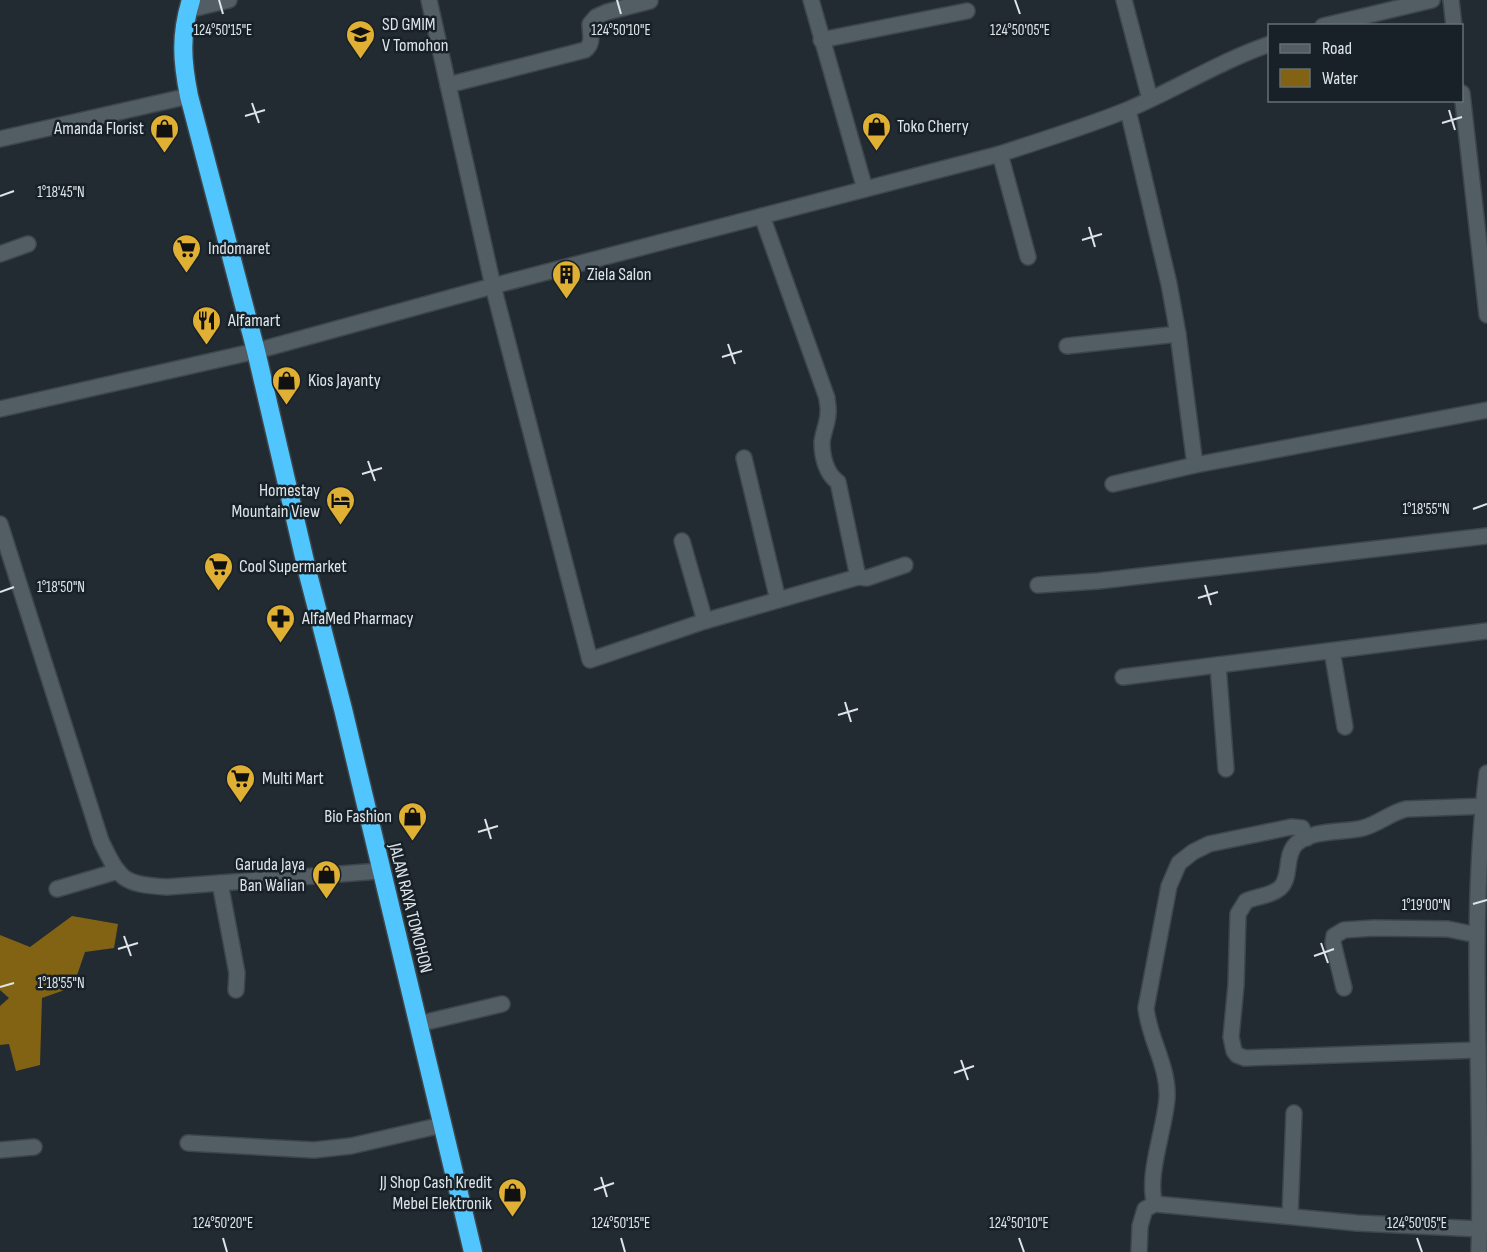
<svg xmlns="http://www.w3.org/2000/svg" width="1487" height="1252" font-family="'Sofia Sans Condensed',sans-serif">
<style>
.water{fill:#826313}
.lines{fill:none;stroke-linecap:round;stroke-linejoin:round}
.minor-casing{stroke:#3d464b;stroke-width:18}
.highway-casing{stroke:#3d464b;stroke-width:21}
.minor{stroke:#525d64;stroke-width:15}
.highway{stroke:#51c5fe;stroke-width:18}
.ticks{fill:none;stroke:#dee5e9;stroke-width:2}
.labels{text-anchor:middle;stroke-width:5;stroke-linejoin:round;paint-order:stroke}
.poi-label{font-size:18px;fill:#dee5e9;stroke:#172127;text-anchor:start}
.street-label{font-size:18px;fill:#dee5e9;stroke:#172127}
.ticks-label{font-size:15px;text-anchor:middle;fill:#dee5e9;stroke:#172127;stroke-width:5;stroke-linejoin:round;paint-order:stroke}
</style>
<rect width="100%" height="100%" fill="#212b31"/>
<polygon class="water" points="72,916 118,924 114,948 85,952 73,987 42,998 40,1065 16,1071 9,1044 0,1045 0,1006 9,998 0,990 0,935 30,947"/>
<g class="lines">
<defs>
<g id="minor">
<path d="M429,0L493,286L590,660L705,621L858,577L838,482C826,474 822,456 822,442C823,432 828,423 828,413C829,408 827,403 827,398L762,216"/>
<polyline points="811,0 865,189"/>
<polyline points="1124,0 1150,99"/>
<polyline points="1451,0 1454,26"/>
<polyline points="188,10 229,0"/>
<polyline points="1323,26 1432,0"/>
<polyline points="821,40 967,11"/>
<path d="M448,85L585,50C594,44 590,33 590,24L596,17L607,12L650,1"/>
<polyline points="1462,93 1487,315"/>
<polyline points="0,139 189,96"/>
<polyline points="1000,154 1028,257"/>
<polyline points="0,254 28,244"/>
<polyline points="1178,334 1195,465"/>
<polyline points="1067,346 1178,334 1169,284 1128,110"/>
<path d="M0,409L256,351L493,286L1000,154C1042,140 1085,127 1127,110C1175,90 1220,61 1270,44"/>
<polyline points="744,458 778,600"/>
<polyline points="1113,484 1195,465 1487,410"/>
<path d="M0,524L101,841C120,880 122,884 167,887L380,871"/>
<polyline points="682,541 705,621"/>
<polyline points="858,577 867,578 905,565"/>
<polyline points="1038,585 1098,581 1487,536"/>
<polyline points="1332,651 1345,727"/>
<polyline points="1218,665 1226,769"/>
<polyline points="1123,677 1487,631"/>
<polyline points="220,883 237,973 236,990"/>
<polyline points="57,889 118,871"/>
<polyline points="1344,988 1333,943 1334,936 1344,930 1374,928 1448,929 1477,935"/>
<polyline points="418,1024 502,1004"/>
<path d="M1478,1050L1245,1058L1237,1055L1234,1051L1231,1037L1236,985L1238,914L1246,901C1257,896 1271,896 1280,888C1292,877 1284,856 1296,844C1312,829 1343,833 1363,828C1378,824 1390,813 1406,809L1487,806"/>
<polyline points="188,1143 314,1150 351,1146 442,1125"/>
<polyline points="0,1150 34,1147"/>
<path d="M1155,1204C1146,1176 1165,1129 1167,1098C1169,1067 1149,1039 1146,1008L1169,886L1179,863L1193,852L1209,844L1291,827L1302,828L1307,838"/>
<polyline points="1290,1216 1294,1113"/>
<polyline points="1139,1252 1140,1226 1145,1209 1155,1204 1357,1223 1480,1229"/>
<path d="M1479,1252C1484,1093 1467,932 1487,773"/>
</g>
<path id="highway" d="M191,0C180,35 182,61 189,96L256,351L308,574L343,709L473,1252"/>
</defs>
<use href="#minor" class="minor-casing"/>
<use href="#highway" class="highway-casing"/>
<use href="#minor" class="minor"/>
<use href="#highway" class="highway"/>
</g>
<path class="ticks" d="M219,0L223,14M617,0L621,14M1015,0L1020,14M252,103L259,123M1449,110L1455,130M245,116L265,110M1442,123L1462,117M0,196L14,191M1089,227L1095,247M1082,240L1102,234M728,344L735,364M722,357L742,351M368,461L375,481M362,474L382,468M1473,509L1487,504M1205,585L1211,605M0,592L14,587M1198,598L1218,592M845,702L851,722M838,715L858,709M485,819L491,839M478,832L498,826M1473,904L1487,900M124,936L131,956M1321,943L1328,963M118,949L138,943M1314,956L1334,949M0,987L14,983M961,1060L968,1080M954,1073L974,1066M601,1177L607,1197M594,1190L614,1183M223,1238L227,1252M621,1238L625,1252M1019,1238L1024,1252M1417,1238L1422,1252"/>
<defs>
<symbol id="school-pin" viewBox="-11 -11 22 30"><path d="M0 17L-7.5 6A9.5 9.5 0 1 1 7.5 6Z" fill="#e0b034" stroke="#172127"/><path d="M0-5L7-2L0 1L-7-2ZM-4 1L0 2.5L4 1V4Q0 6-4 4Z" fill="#111"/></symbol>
<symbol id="shop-pin" viewBox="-11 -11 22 30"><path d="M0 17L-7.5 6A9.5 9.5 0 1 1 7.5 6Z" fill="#e0b034" stroke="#172127"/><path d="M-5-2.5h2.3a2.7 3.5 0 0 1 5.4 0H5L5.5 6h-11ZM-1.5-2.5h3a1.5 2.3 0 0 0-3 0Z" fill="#111"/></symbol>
<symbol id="supermarket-pin" viewBox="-11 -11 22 30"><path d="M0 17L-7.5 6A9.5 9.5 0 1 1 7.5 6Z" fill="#e0b034" stroke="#172127"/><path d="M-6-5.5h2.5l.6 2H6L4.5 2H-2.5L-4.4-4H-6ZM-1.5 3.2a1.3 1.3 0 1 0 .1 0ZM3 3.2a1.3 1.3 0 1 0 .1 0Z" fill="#111"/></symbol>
<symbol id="building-pin" viewBox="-11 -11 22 30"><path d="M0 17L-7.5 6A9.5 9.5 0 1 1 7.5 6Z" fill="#e0b034" stroke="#172127"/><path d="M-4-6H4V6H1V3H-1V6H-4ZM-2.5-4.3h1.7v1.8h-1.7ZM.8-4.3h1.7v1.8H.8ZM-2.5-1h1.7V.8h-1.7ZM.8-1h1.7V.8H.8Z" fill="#111"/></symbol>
<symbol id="restaurant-pin" viewBox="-11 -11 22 30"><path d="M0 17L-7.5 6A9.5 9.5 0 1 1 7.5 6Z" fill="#e0b034" stroke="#172127"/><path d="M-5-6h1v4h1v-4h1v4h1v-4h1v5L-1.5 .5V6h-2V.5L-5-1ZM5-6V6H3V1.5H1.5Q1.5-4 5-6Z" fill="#111"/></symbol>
<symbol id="hotel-pin" viewBox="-11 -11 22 30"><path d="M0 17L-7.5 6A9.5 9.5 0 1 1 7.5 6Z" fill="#e0b034" stroke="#172127"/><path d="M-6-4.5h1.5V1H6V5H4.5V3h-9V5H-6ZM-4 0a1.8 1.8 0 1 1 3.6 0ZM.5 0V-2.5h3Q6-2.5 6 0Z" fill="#111"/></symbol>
<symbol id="pharmacy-pin" viewBox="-11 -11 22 30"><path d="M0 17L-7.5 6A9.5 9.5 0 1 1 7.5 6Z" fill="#e0b034" stroke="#172127"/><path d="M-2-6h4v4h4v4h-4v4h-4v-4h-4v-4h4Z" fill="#111"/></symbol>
</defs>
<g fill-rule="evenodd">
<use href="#school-pin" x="344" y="18" width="33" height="45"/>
<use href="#shop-pin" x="860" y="110" width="33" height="45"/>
<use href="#shop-pin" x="148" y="112" width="33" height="45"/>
<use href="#supermarket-pin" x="170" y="232" width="33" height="45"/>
<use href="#building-pin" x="550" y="258" width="33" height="45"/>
<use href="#restaurant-pin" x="190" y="304" width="33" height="45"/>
<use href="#shop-pin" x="270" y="364" width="33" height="45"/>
<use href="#hotel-pin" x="324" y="484" width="33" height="45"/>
<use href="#supermarket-pin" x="202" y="550" width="33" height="45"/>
<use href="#pharmacy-pin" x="264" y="602" width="33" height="45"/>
<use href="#supermarket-pin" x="224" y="762" width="33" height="45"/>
<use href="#shop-pin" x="396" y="800" width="33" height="45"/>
<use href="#shop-pin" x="310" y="858" width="33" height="45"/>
<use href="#shop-pin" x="496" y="1176" width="33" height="45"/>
</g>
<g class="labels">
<g class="poi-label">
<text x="382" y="30">SD GMIM<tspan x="382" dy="21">V Tomohon</tspan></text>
<text x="897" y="132">Toko Cherry</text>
<text x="144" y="134" text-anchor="end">Amanda Florist</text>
<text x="208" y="254">Indomaret</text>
<text x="587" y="280">Ziela Salon</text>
<text x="228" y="326">Alfamart</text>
<text x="308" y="386">Kios Jayanty</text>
<text x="320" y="496" text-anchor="end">Homestay<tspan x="320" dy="21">Mountain View</tspan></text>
<text x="239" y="572">Cool Supermarket</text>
<text x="302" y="624">AlfaMed Pharmacy</text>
<text x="262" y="784">Multi Mart</text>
<text x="392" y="822" text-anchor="end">Bio Fashion</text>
<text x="305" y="870" text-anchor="end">Garuda Jaya<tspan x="305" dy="21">Ban Walian</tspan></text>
<text x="492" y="1188" text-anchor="end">JJ Shop Cash Kredit<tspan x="492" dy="21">Mebel Elektronik</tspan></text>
</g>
<g class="street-label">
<text transform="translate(411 908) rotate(76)" y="6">JALAN RAYA TOMOHON</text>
</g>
</g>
<g class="ticks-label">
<text x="223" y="35">124°50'15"E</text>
<text x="621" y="35">124°50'10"E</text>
<text x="1020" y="35">124°50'05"E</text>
<text x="61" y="197">1°18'45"N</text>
<text x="1426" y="514">1°18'55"N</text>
<text x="61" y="592">1°18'50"N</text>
<text x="1426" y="910">1°19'00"N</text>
<text x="61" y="988">1°18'55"N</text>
<text x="223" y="1228">124°50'20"E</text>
<text x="621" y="1228">124°50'15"E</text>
<text x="1019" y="1228">124°50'10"E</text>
<text x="1417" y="1228">124°50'05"E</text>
</g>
<rect x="1268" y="24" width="195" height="78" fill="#172127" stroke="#676f75" stroke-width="1.5"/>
<rect x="1280" y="44" width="30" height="9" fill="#525d64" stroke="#676f75" stroke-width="1.5"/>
<text x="1322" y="54" font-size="18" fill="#dee5e9">Road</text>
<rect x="1280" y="69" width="30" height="18" fill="#826313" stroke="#676f75" stroke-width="1.5"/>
<text x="1322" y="84" font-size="18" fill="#dee5e9">Water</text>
</svg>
